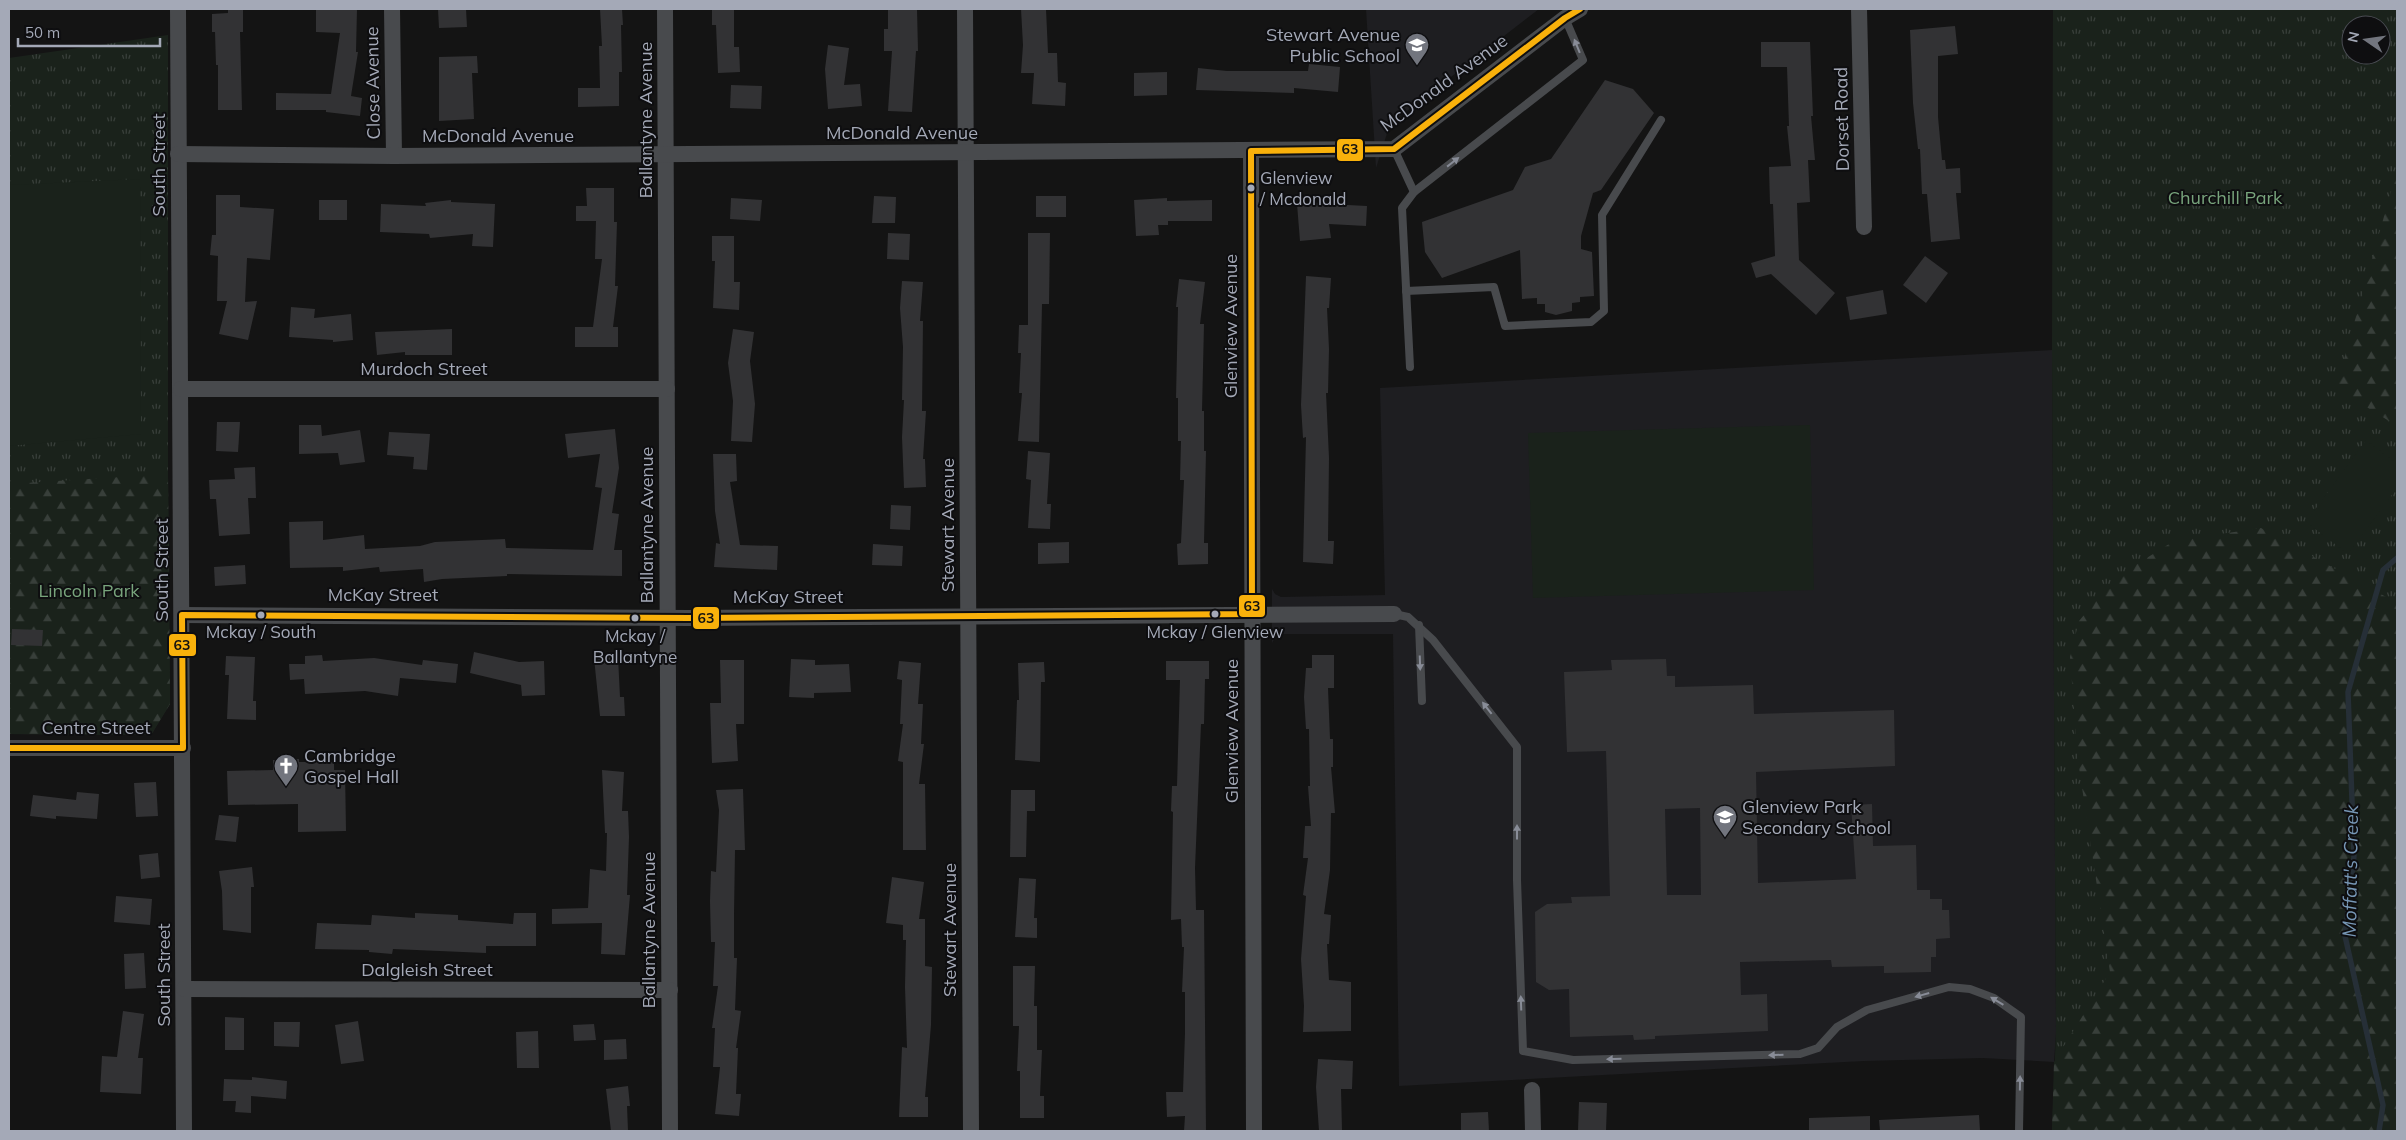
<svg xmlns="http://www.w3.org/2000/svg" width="2406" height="1140" font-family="Mulish,sans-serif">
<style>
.built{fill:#1e1e21}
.grass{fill:url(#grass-tufts);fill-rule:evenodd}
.forest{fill:url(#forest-firs)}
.garden{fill:#1a221b}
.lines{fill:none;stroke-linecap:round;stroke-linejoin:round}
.stream{stroke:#262f37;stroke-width:5.5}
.building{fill:#323234;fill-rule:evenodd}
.lane{stroke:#484a4d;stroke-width:8}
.street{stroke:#484a4d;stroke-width:16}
.bus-1-casing{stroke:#0e0e10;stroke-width:10}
.bus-1{stroke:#f9b10b;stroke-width:6}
.oneway{fill:#888c97}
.bus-dot{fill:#a4a9b7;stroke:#0e0e10;stroke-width:2}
.labels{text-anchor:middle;stroke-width:4;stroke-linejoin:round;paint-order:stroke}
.bus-label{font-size:17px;fill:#a4a9b7;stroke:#0e0e10}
.poi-label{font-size:18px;fill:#a4a9b7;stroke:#0e0e10;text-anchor:start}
.street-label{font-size:18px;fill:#a4a9b7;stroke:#0e0e10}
.park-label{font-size:18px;fill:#78a47c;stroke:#0e0e10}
.water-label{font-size:19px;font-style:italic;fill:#7797b6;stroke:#0e0e10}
.line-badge{stroke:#0e0e10;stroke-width:2}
.pale-badge-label{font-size:14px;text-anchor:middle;font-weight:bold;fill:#111}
</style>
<defs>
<pattern id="grass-tufts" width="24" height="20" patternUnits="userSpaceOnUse" patternTransform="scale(1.25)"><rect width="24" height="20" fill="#1a221b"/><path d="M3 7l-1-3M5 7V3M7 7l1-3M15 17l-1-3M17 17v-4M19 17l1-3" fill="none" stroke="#383f3a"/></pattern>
<pattern id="forest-firs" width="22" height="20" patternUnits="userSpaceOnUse" patternTransform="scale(1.25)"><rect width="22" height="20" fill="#1a221b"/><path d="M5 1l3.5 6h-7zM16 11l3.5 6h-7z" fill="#383f3a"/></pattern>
</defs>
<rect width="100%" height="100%" fill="#141414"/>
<g class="built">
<polygon points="1366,9 1539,9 1390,124 1376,168"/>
<polygon points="2052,350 2056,1032 2054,1062 1983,1058 1864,1061 1399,1086 1393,634 1277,634 1272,643 1272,589 1275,594 1281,597 1385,595 1380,388"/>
</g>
<g class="grass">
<path d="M2053,9H2397V1131H2052L2056,1032L2052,350ZM2351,25H2381V55H2351Z"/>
<polygon points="168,35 168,474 170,704 151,735 9,734 9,58"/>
</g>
<g class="forest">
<polygon points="2397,170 2397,426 2336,388"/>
<polygon points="168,474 170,704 151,735 9,734 9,484"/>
<polygon points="2261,528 2397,603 2397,1131 2052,1131 2054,1062 2110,972 2078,761 2070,657 2079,621 2116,577 2174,541"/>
</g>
<g class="garden">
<polygon points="140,179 141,434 9,446 9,185"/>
<polygon points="1810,425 1814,590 1533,598 1528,433"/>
<polygon points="2366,440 2397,464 2397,488 2348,554 2306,522"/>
</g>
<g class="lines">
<polyline class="stream" points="2379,1131 2383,1105 2345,936 2354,856 2348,692 2383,570 2397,558"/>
</g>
<g class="building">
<polygon points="228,9 243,9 243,32 240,32 242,110 218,110 218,65 216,65 215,32 212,32 212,14 228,13"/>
<polygon points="316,9 357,9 356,52 358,52 351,96 362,98 360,116 326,112 326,110 276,110 276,93 331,94 340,33 316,32"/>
<polygon points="438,9 466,9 467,27 439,28"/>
<polygon points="600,9 622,9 623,25 621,25 622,72 619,72 619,106 578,107 578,88 600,88 599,46 602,46"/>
<polygon points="712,9 734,9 734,47 739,47 740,72 718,73 716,25 712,25"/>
<polygon points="888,9 917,9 918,51 916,51 912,112 888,111 892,51 884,51 884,29 888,29"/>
<polygon points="1021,9 1046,9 1048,53 1057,53 1058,82 1066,83 1065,106 1032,104 1034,73 1021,73 1023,45"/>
<polygon points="1955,26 1958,54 1938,56 1938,117 1942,160 1945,160 1946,169 1960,168 1961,193 1956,193 1960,239 1931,242 1927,194 1922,194 1920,149 1918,149 1913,103 1910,30"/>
<polygon points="1761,42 1810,42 1813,116 1811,116 1815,160 1808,160 1810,202 1797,203 1799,260 1835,293 1816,315 1771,274 1756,278 1751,263 1775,256 1773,204 1770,204 1769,167 1791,166 1787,126 1789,126 1787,67 1761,67"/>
<polygon points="828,45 849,48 844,85 860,84 862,106 828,109 825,69"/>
<polygon points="477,56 478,73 472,73 474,119 439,121 439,57"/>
<polygon points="1309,64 1340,67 1338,92 1294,88 1294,93 1196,90 1198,68 1227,71 1308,71"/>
<polygon points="1167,72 1167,95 1134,96 1134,73"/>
<polygon points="1605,80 1633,89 1654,113 1601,190 1593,193 1581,236 1581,249 1592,252 1594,296 1580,297 1580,302 1572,303 1572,311 1556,315 1545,312 1545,304 1537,304 1537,298 1522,299 1520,250 1442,278 1425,252 1422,222 1513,190 1525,167 1551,159"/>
<polygon points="731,85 762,86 761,109 730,108"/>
<polygon points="586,188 614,188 614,222 617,222 615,286 618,286 613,327 618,327 618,347 575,347 575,327 593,327 602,259 595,259 596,221 576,221 576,206 587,206"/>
<polygon points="216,195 240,195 240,207 274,209 270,260 247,258 245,302 257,301 248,340 219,334 227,301 217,301 218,256 210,255 212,235 216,235"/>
<polygon points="874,196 896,197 895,223 872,223"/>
<rect x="1036" y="196" width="30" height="21"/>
<polygon points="731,198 762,200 760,221 730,219"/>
<polygon points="1167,198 1167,201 1212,200 1212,221 1168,221 1168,225 1158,225 1159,235 1136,236 1134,200"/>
<rect x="319" y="200" width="28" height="20"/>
<polygon points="451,200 451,202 495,204 493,247 472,246 473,234 430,238 429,234 380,232 381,204 426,206 425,203"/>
<polygon points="1327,202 1328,204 1367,206 1366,226 1329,224 1331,238 1300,241 1297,204"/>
<polygon points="888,233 910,234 909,260 887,259"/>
<polygon points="1028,233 1050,233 1049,304 1042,304 1039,442 1018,441 1022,393 1019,393 1021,353 1018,353 1019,325 1028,325"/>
<polygon points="712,236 734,236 734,282 740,282 739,310 713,308 715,261 712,261"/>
<polygon points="1925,256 1948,273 1926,303 1903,285"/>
<polygon points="1306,276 1331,278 1329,308 1327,308 1329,349 1328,393 1326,393 1329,458 1328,541 1334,541 1333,564 1303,562 1306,437 1303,438 1301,405"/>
<polygon points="1179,279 1205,282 1200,324 1204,324 1202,411 1204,411 1204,451 1206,451 1204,543 1208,543 1208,564 1178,565 1177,544 1181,543 1184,480 1180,480 1181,441 1178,441 1178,398 1176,398 1178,307 1176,307"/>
<polygon points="902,281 923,282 920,321 923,321 922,411 926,411 923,459 925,459 926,487 904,488 902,437 904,400 902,400 903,347 900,308"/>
<polygon points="1883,290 1887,314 1850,320 1846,297"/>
<polygon points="291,307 315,309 314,318 351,314 353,340 333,342 333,340 289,337"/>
<polygon points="452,329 452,355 405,355 405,352 377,355 375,332"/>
<polygon points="733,329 754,332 750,361 755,404 752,442 731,441 733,401 728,363"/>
<polygon points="217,422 240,422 238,452 216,451"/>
<polygon points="299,425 321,425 322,436 360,430 365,462 340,465 338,453 299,454"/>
<polygon points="615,429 619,468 612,513 619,514 614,550 622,550 622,576 507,574 507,576 442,579 424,582 423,569 380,572 379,567 343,571 343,567 290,568 289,522 323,521 323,540 364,535 365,549 420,546 435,542 505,539 506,548 593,550 602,488 595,487 600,454 568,458 565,434"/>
<polygon points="389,432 430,434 427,470 413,469 414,457 387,455"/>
<polygon points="1028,451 1050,453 1047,504 1051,504 1050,529 1028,528 1031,480 1026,479"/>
<polygon points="713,454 736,454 737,481 730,482 740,545 778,546 777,570 714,567 716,543 720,544 715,511"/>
<polygon points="255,467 256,498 248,498 250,534 219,536 216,499 210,499 209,480 235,479 234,468"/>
<polygon points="891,505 911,506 910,530 890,529"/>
<polygon points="1069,542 1069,563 1038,564 1038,543"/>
<polygon points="873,544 903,546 902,566 872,565"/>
<polygon points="245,565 246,584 215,586 214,567"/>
<polygon points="12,629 43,630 42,646 11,645"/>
<polygon points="474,652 519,662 544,661 545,695 522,696 521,685 470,673"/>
<polygon points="322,655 323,661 374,658 422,665 423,660 458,664 456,683 400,678 398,696 365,691 305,694 304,679 290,680 289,664 305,664 305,656"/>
<polygon points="1312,655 1334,655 1334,688 1328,688 1330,739 1333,739 1333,767 1331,767 1335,813 1331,813 1330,870 1324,914 1331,915 1329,944 1327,944 1329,980 1351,982 1351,1031 1303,1032 1304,1006 1301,959 1306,896 1303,895 1308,858 1303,858 1305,826 1311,826 1308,786 1310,786 1309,729 1306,729 1304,697 1306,668 1312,668"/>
<polygon points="226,656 255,657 253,701 256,701 256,720 227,719 229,675 225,675"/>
<polygon points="618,657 620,697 624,697 625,716 600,716 594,658"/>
<polygon points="791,659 815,660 815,665 849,664 851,692 814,693 814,698 789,697"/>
<path d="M1666,659L1667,676H1675V687L1753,685L1754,714L1894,710L1895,766L1756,772L1758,883L1856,879L1851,805L1872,804L1873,846L1916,845L1917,890H1930V899H1942V910H1949L1950,938L1936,939V957H1931V972L1884,973V966L1832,967L1831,960L1740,962L1741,995L1767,994L1768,1031L1655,1036V1039L1634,1040L1633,1035L1570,1037L1569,989L1549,990L1536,982L1535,912L1547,904L1572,903L1571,897L1610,896L1606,751L1567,752L1564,672L1612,670L1611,660ZM1700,808L1701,895H1667L1665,809Z"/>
<polygon points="720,660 744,660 744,724 736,724 738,761 712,763 710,703 721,703"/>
<polygon points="899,661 921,663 918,704 923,704 921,744 924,744 919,784 925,784 926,850 903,850 903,762 898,761 903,724 900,724 902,680 897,679"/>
<polygon points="1166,661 1209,661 1209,679 1205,679 1204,724 1201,724 1195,868 1196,910 1204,910 1206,1131 1184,1131 1185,1116 1167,1117 1166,1092 1183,1092 1185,1033 1185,992 1182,992 1184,947 1182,947 1181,919 1171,920 1173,812 1171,811 1172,786 1177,786 1180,680 1166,680"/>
<polygon points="1044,662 1045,682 1041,682 1040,762 1015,760 1017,700 1019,700 1018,663"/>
<polygon points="299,759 299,762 334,762 334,770 345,770 346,831 298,832 298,804 228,805 227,771 273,770 273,760"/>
<polygon points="602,770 624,772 622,811 628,811 629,837 627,895 630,895 625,955 601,954 602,923 552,924 552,909 588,908 590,869 606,871 607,833 605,833"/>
<polygon points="156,782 158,816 136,817 134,783"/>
<polygon points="743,789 745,850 735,850 734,914 734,958 737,958 735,1010 741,1011 736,1048 738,1048 736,1094 741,1094 739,1116 715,1114 720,1067 713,1067 715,1028 712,1028 718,986 713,986 715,942 711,942 710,901 711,871 716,872 719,810 716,790"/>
<polygon points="1011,790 1035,790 1035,811 1027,811 1026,857 1010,857"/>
<polygon points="77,792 99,794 97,819 56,816 56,819 30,816 33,795 76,800"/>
<polygon points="219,815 239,817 236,842 215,840"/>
<polygon points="158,853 160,877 141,879 139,855"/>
<polygon points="252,867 254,887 251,887 251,933 223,930 222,891 219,871"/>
<polygon points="892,877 924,882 919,919 925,919 925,966 932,967 931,1025 925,1097 928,1097 928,1117 899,1117 902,1047 907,1048 905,987 906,940 903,940 903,925 886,923"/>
<polygon points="1019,878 1036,879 1034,918 1037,918 1037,938 1015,937"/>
<polygon points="116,896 152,899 150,925 114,922"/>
<polygon points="415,913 458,915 458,920 513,924 514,913 536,913 536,946 486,946 486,953 393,949 392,954 369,952 369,950 315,949 317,923 371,925 372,915 415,918"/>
<polygon points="144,953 146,988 125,989 124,954"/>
<polygon points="1013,966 1035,966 1034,1006 1037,1006 1037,1050 1042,1050 1040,1096 1044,1096 1044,1118 1020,1118 1020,1071 1017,1071 1019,1026 1013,1026"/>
<polygon points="123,1011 144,1014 138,1058 143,1058 141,1094 100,1092 102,1056 117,1057"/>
<polygon points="225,1017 244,1018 244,1050 225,1050"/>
<polygon points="358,1021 364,1061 341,1064 335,1025"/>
<polygon points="274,1022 300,1022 299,1047 274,1046"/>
<polygon points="594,1024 596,1040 574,1041 573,1025"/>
<polygon points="538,1031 539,1068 517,1068 516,1032"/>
<polygon points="626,1039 627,1059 604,1060 604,1040"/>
<polygon points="1318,1059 1353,1061 1352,1089 1341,1089 1342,1131 1319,1131 1316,1087"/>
<polygon points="252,1077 287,1081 286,1099 251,1096 251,1113 235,1112 236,1101 223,1101 224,1079 252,1080"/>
<polygon points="628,1086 630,1106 627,1106 628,1131 611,1131 606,1089"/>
<polygon points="1579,1102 1607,1103 1606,1131 1578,1131"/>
<polygon points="1488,1112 1489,1131 1461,1131 1461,1113"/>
<polygon points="1979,1115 1980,1131 1880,1131 1879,1120"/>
<polygon points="1870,1116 1870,1131 1809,1131 1809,1118"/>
</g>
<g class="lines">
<g class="lane">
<polyline points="1394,149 1414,192"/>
<polyline points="1406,291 1494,287 1505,326 1591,322 1604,311 1602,215 1661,120"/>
<polyline points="1410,367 1402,208 1414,192 1583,60 1565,18"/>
<polyline points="1394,614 1408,617 1433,640 1517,747 1517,880 1523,1051 1573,1060 1800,1054 1818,1048 1837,1027 1867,1010 1949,987 1970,989 1994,998 2021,1017 2019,1131"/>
<polyline points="1419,625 1422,701"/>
</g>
<g class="street">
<polyline points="178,9 184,1131"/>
<polyline points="392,9 394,156"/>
<polyline points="665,9 670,1131"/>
<polyline points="965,9 971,1131"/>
<polyline points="1859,9 1864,227"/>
<polyline points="1251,151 1254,1131"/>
<polyline points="178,154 394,156 1394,149 1565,18 1580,9"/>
<polyline points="181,389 667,389"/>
<polyline points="182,615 689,618 1394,614"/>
<polyline points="9,748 183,748"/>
<polyline points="184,989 670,990"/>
<polyline points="1532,1090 1533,1131"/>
</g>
<defs>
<polyline id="bus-1" points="9,748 183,748 182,615 689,618 1252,614 1251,151 1394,149 1565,18 1580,9"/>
</defs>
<use href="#bus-1" class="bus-1-casing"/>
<use href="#bus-1" class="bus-1"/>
</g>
<defs><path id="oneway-solid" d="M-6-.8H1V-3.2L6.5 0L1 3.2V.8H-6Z" transform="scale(1.25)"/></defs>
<g class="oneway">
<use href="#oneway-solid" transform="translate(1577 46) rotate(-112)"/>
<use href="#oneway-solid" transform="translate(1453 162) rotate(-38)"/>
<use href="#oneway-solid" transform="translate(1420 663) rotate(88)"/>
<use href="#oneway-solid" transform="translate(1487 708) rotate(-128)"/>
<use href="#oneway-solid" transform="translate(1517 832) rotate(-90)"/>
<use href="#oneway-solid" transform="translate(1922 995) rotate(164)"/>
<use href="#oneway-solid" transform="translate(1997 1001) rotate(-149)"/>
<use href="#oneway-solid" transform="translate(1521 1003) rotate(-92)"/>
<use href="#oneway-solid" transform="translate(1776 1055) rotate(178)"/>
<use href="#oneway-solid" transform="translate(1614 1059) rotate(178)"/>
<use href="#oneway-solid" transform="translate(2020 1083) rotate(-89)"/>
</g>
<defs>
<symbol id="school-pin" viewBox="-11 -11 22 30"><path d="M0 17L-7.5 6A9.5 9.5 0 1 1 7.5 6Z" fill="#72757e" stroke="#0e0e10"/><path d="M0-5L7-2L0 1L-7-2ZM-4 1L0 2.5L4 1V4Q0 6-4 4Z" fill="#fff"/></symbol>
<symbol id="church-pin" viewBox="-11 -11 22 30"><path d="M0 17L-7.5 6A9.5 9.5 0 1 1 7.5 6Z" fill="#72757e" stroke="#0e0e10"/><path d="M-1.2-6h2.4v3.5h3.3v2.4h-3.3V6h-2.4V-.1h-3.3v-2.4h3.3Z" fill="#fff"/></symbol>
</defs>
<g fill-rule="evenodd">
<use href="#school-pin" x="1403" y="31" width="28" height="38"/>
<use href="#church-pin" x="272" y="752" width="28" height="38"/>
<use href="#school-pin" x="1711" y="803" width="28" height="38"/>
</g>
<g class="bus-dot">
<circle cx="1251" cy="188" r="4.5"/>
<circle cx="1215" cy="614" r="4.5"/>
<circle cx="261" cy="615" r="4.5"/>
<circle cx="635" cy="618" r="4.5"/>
</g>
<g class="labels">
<g class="bus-label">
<text x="1260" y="184" text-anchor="start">Glenview<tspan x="1260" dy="21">/ Mcdonald</tspan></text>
<text x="261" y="638">Mckay / South</text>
<text x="1215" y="638">Mckay / Glenview</text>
<text x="635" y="642">Mckay /<tspan x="635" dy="21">Ballantyne</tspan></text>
</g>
<g class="poi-label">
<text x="1400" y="41" text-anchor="end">Stewart Avenue<tspan x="1400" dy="21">Public School</tspan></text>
<text x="304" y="762">Cambridge<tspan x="304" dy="21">Gospel Hall</tspan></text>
<text x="1742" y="813">Glenview Park<tspan x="1742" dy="21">Secondary School</tspan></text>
</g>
<g class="street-label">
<text transform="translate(373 83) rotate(-91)" y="6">Close Avenue</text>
<text transform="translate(1444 83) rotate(-36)" y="6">McDonald Avenue</text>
<text transform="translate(1842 119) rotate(-91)" y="6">Dorset Road</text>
<text transform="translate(646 120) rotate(-90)" y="6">Ballantyne Avenue</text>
<text x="902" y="139">McDonald Avenue</text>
<text x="498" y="142">McDonald Avenue</text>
<text transform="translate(159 165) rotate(-90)" y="6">South Street</text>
<text transform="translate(1231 326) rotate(-90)" y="6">Glenview Avenue</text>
<text x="424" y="375">Murdoch Street</text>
<text transform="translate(647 525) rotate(-90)" y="6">Ballantyne Avenue</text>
<text transform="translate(948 525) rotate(-90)" y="6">Stewart Avenue</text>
<text transform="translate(162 570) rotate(-90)" y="6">South Street</text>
<text x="383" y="601">McKay Street</text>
<text x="788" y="603">McKay Street</text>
<text x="96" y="734">Centre Street</text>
<text transform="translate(1232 731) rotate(-90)" y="6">Glenview Avenue</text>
<text transform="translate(649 930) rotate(-90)" y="6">Ballantyne Avenue</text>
<text transform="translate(950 930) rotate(-90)" y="6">Stewart Avenue</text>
<text x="427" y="976">Dalgleish Street</text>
<text transform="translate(164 975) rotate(-90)" y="6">South Street</text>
</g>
<g class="park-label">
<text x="2225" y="204">Churchill Park</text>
<text x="89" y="597">Lincoln Park</text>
</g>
<g class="water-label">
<text transform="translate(2350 871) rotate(-89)" y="7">Moffatt's Creek</text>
</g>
</g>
<g class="line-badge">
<rect x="1336" y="138" width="28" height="24" rx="5" fill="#f9b10b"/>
<rect x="1238" y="594" width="28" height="24" rx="5" fill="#f9b10b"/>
<rect x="692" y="606" width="28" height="24" rx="5" fill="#f9b10b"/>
<rect x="168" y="633" width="29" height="24" rx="5" fill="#f9b10b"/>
</g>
<g class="pale-badge-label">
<text x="1350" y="154">63</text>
<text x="1252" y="611">63</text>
<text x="706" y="623">63</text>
<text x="182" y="650">63</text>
</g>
<rect width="2406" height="1140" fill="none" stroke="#a4a9b7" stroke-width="20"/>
<g transform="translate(2366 40) rotate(283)"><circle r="24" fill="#0e0e10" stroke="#4a4c53"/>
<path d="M0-4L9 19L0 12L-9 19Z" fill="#72757e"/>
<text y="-8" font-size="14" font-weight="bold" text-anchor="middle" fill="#a4a9b7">N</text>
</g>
<path d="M18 38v8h142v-8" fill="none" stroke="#a4a9b7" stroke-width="2.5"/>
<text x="25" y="38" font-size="15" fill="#a4a9b7" stroke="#0e0e10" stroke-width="4" paint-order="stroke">50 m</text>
</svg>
